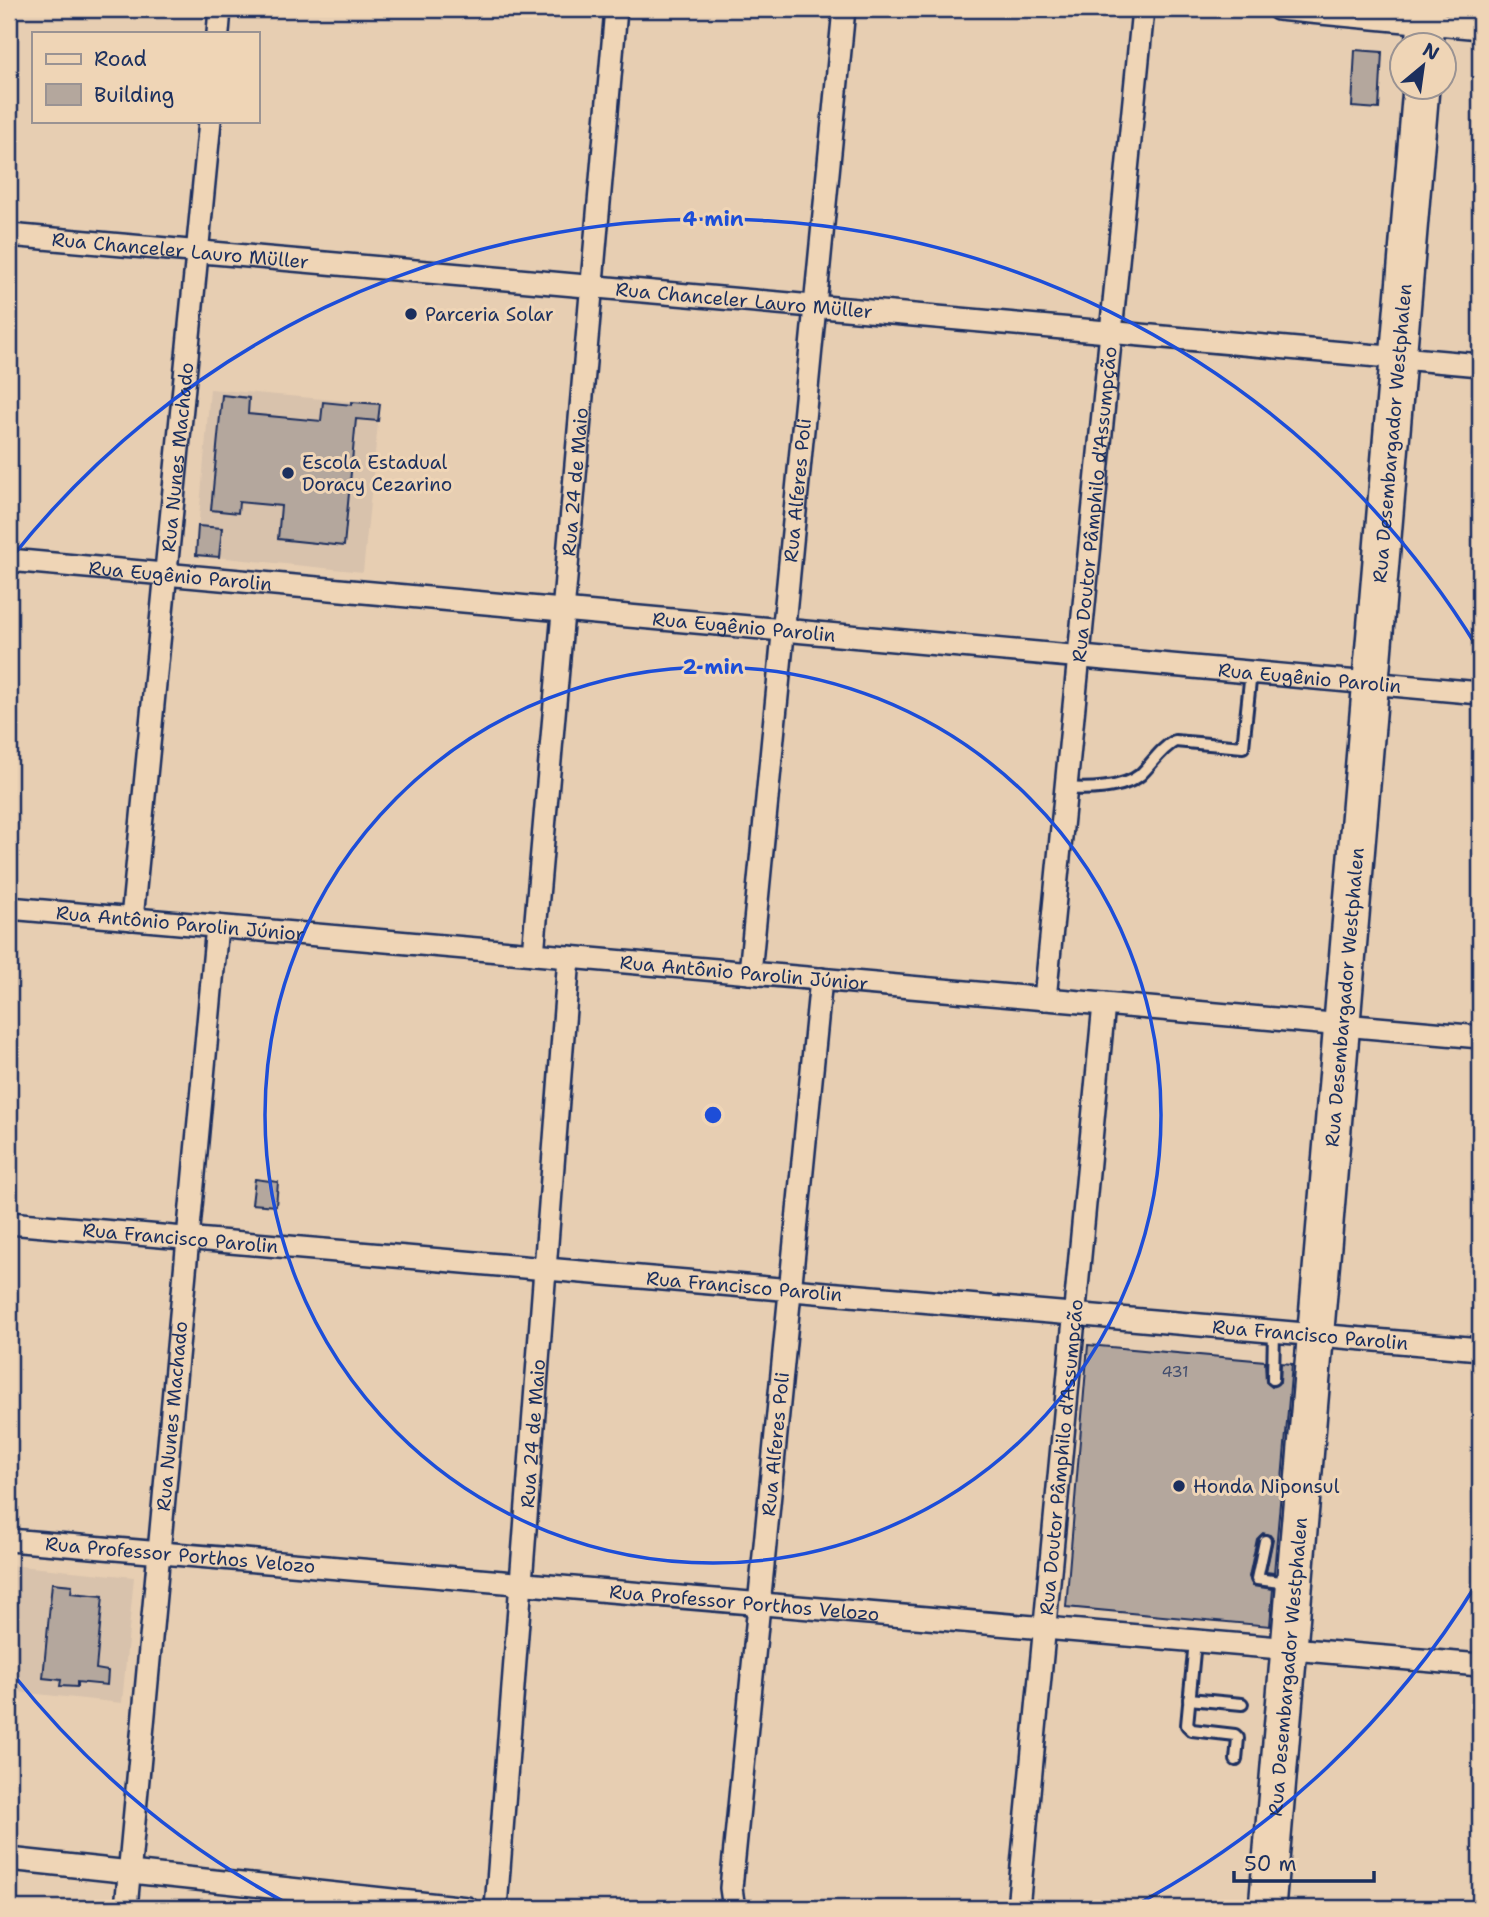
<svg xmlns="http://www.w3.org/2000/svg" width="1489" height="1917" font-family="'Shantell Sans',sans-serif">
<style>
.built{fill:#d8c2ac}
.building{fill:#b4a79d;stroke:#1b2f5e;stroke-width:2}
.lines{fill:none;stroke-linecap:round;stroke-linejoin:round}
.lane-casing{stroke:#1b2f5e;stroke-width:16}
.street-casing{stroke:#1b2f5e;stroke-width:26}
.primary-casing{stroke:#1b2f5e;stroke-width:40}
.lane{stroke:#efd5b6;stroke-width:10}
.street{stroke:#efd5b6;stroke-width:21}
.primary{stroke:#efd5b6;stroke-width:35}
.ring{fill:none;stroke:#1d4ed8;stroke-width:3.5}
.poi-dot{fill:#1b2f5e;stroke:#efd5b6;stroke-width:2.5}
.labels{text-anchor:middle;stroke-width:6;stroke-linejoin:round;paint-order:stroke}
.number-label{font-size:16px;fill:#414d6e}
.street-label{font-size:19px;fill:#1b2f5e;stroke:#efd5b6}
.poi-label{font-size:19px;fill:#1b2f5e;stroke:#efd5b6;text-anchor:start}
.centre{fill:#1d4ed8;stroke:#efd5b6;stroke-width:3.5}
.ring-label{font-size:21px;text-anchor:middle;font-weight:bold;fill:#1d4ed8;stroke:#efd5b6;stroke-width:6;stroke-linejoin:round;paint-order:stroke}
</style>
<rect width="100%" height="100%" fill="#e7ceb2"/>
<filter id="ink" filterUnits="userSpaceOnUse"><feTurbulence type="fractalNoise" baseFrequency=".0143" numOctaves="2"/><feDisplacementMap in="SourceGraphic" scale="14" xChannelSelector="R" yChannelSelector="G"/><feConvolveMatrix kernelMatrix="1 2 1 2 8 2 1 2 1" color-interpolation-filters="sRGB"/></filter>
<g filter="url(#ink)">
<g class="built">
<polygon points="210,389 380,404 363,572 196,555"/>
<polygon points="9,1565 134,1577 122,1703 9,1691"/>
</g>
<g class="building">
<polygon points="1355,50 1382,52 1379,109 1352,107"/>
<polygon points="222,395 249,398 248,414 321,421 323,402 352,405 352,402 380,404 378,421 356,419 344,546 278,539 281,506 239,502 238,513 211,510"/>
<polygon points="198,526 222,528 219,557 196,555"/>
<polygon points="255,1179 278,1182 276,1206 252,1204"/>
<polygon points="1088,1345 1265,1361 1266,1382 1272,1387 1280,1382 1281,1363 1292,1364 1274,1573 1266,1572 1273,1539 1270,1535 1263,1533 1257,1539 1249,1577 1253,1586 1273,1589 1270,1626 1066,1607"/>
<polygon points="52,1583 72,1585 71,1593 103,1596 96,1669 108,1671 107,1685 77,1682 77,1687 60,1686 61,1680 43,1678"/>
</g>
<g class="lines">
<defs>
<g id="lane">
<path d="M1066,788C1086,790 1123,789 1140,775C1152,764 1160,749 1175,741L1243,747L1251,672"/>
<polyline points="1273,1379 1274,1331"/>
<polyline points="1265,1541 1257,1579 1288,1583"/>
<polyline points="1195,1641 1187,1725 1192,1730 1235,1735 1238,1738 1236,1760"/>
<polyline points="1189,1699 1242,1704"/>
</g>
<g id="street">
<polyline points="1278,9 1480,28"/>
<polyline points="218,33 220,9"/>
<path id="s1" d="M9,235L1480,365"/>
<path id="s2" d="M9,560L1480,693"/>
<path id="s3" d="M9,908L1480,1037"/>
<path id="s4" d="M132,919L210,121"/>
<path id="s5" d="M533,954L616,9"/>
<path id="s6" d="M750,973L844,9"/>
<path id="s7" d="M1045,999L1143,9"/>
<path id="s8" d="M9,1223L1480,1349"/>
<path id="s9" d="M9,1540L1480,1665"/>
<polyline points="9,1859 467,1908"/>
<path id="s10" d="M126,1908L217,926"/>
<path id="s11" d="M496,1908L569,957"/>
<path id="s12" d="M736,1908L733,1902L731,1888L821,979"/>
<path id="s13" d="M1018,1908L1104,1004"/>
</g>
<g id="primary">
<polyline points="1424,46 1427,9"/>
<path id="s14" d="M1267,1908L1421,88"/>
</g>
</defs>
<use href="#lane" class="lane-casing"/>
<use href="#street" class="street-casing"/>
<use href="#primary" class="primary-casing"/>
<use href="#lane" class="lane"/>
<use href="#street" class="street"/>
<use href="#primary" class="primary"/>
</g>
</g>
<g class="ring">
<circle cx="713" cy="1115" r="448"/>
<path d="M1477 1583A896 896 0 0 1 1134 1906M292 1906A896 896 0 0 1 12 1673M12 557A896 896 0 0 1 1477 647"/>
</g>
<g class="poi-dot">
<circle cx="411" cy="314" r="7"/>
<circle cx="288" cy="473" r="7"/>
<circle cx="1179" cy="1486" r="7"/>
</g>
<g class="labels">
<g class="number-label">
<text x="1175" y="1377">431</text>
</g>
<g class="street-label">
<text dy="7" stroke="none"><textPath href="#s1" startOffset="172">Rua Chanceler Lauro Müller</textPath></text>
<text dy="7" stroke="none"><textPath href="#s1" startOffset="738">Rua Chanceler Lauro Müller</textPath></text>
<text dy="7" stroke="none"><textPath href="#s14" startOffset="1480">Rua Desembargador Westphalen</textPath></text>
<text dy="7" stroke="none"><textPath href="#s4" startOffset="464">Rua Nunes Machado</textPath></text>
<text dy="7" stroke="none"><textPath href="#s5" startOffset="474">Rua 24 de Maio</textPath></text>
<text dy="7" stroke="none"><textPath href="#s6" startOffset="485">Rua Alferes Poli</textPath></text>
<text dy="7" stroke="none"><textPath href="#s7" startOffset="497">Rua Doutor Pâmphilo d'Assumpção</textPath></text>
<text dy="7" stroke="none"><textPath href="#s2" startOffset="172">Rua Eugênio Parolin</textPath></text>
<text dy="7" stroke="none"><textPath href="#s2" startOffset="738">Rua Eugênio Parolin</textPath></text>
<text dy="7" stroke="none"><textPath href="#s2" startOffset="1306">Rua Eugênio Parolin</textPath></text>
<text dy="7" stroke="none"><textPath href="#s3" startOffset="172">Rua Antônio Parolin Júnior</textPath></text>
<text dy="7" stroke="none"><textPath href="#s3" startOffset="738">Rua Antônio Parolin Júnior</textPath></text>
<text dy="7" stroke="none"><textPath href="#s14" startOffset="914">Rua Desembargador Westphalen</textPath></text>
<text dy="7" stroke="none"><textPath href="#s8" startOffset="172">Rua Francisco Parolin</textPath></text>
<text dy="7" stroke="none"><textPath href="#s8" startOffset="738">Rua Francisco Parolin</textPath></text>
<text dy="7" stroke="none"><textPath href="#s8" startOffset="1306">Rua Francisco Parolin</textPath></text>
<text dy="7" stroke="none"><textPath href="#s10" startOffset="494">Rua Nunes Machado</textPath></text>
<text dy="7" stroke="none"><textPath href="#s11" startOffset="476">Rua 24 de Maio</textPath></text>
<text dy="7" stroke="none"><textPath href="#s12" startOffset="467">Rua Alferes Poli</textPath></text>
<text dy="7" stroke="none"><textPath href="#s13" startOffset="453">Rua Doutor Pâmphilo d'Assumpção</textPath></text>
<text dy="7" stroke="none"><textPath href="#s9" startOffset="172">Rua Professor Porthos Velozo</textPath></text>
<text dy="7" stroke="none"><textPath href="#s9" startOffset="738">Rua Professor Porthos Velozo</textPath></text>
<text dy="7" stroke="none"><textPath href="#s14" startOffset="242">Rua Desembargador Westphalen</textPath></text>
</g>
<g class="poi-label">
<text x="425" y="321">Parceria Solar</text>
<text x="302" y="469">Escola Estadual<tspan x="302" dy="22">Doracy Cezarino</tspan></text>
<text x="1193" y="1493">Honda Niponsul</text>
</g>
</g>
<circle cx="713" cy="1115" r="10" class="centre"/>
<g class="ring-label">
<text x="713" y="226">4 min</text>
<text x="713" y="674">2 min</text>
</g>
<rect width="1489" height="1917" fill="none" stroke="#efd5b6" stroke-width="35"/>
<rect x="18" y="18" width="1454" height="1882" fill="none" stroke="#1b2f5e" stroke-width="2.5" filter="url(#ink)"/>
<rect x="32" y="32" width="228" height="91" fill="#efd5b6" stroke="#9a9393" stroke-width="2"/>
<rect x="46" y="54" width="35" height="10" fill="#efd5b6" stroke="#9a9393" stroke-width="2"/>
<text x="94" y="66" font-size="21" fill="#1b2f5e">Road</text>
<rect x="46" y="84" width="35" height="21" fill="#b4a79d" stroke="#9a9393" stroke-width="2"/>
<text x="94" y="102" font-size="21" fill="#1b2f5e">Building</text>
<g transform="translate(1423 66) rotate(29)"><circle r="33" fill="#efd5b6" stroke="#9a9393" stroke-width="2"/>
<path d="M0-5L12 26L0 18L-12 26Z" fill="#1b2f5e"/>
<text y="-10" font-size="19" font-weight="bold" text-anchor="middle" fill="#1b2f5e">N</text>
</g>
<path d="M1234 1871v10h140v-10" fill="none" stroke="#1b2f5e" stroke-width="3.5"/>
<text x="1244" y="1871" font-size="21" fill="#1b2f5e" stroke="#efd5b6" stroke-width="5" paint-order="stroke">50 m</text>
</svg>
